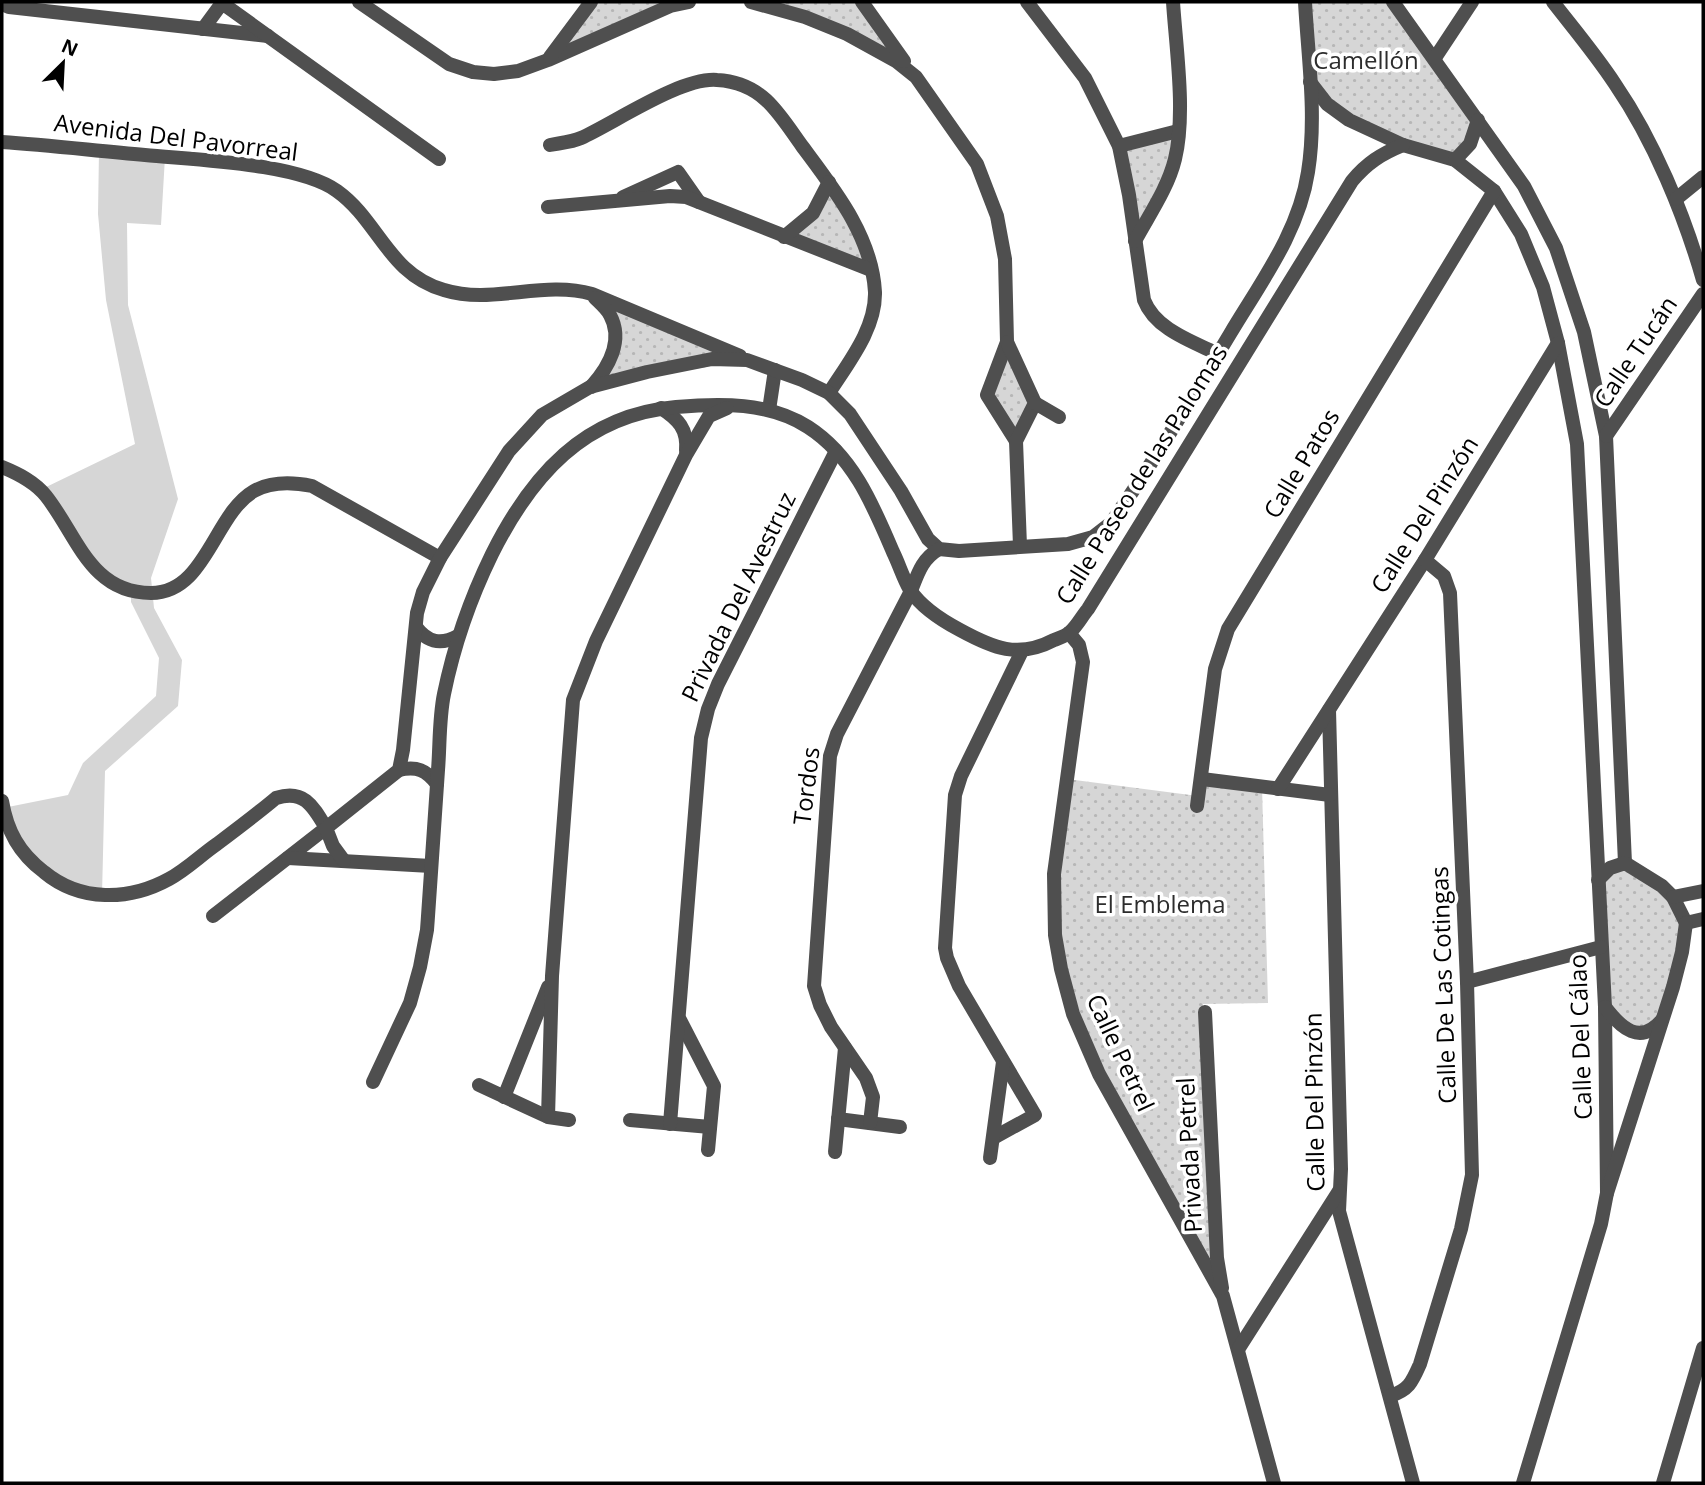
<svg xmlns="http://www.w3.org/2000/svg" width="1705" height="1485" font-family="'Open Sans',sans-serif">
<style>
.grass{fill:#d6d6d6}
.park{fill:url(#park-dots)}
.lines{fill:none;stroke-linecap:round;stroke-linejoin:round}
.street{stroke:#4f4f4f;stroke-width:14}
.labels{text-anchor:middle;stroke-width:7;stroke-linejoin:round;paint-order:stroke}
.park-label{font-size:24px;fill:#2d2d2d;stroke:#fff}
.street-label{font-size:24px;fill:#000;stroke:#fff}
</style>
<defs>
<pattern id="park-dots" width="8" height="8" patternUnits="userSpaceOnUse" patternTransform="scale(1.75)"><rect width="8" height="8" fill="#d6d6d6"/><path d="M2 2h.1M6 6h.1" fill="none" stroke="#b6b6b6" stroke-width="1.8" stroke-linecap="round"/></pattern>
</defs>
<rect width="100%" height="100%" fill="#fff"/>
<polygon class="grass" points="99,151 165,157 161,225 127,223 128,305 178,499 151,578 154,608 182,660 178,706 105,771 102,895 33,864 3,808 68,795 83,763 156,696 159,658 131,602 131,590 110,581 40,490 135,444 106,300 98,214"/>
<g class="park">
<polygon points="591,2 689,2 548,60"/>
<polygon points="751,2 862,2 896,61"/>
<polygon points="1305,2 1393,2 1478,120 1455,160 1372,132 1310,82"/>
<polygon points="1178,131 1175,158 1135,241 1119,146"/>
<polygon points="829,182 871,270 784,237"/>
<polygon points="592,294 747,360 590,387 615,335"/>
<polygon points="1007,342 1035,403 1016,441 987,395"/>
<polygon points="1067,779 1198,796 1202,779 1262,787 1268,1003 1203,1004 1223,1296 1099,1074 1055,935"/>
<polygon points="1625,863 1662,886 1686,923 1662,1019 1643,1033 1605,1007 1598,880"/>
</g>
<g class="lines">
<g class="street">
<polyline points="359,2 449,64 473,72 494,74 518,71 548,60 670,6 689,2"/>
<polyline points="751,2 805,17 847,34 896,61 916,77 977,164 997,216 1005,259 1007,342 987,395 1016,441"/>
<polyline points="862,2 904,61"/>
<path d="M1027,2L1085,78L1119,146L1129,195L1144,300C1155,329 1191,341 1218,354"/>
<polyline points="1393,2 1524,186 1556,248 1584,332 1606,436 1625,863"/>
<path d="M1553,2C1574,29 1596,55 1615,84C1654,141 1684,214 1703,280"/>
<polyline points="2,4 9,7 268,36"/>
<polyline points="203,29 222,3 439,159"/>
<polyline points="550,57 591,2"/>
<polyline points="1435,58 1472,2"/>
<polyline points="1310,82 1327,104 1349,120 1403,145 1455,160 1494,191 1521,234 1543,287 1558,343 1577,444 1605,1007 1607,1193"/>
<path d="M2,142C50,145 97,151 145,155C194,160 298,163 337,191C379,221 388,274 444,290C492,305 543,280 592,294L740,356"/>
<path d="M550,145C560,143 572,142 581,138C616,122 681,77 717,80C735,81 753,88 766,100C780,113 791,131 802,146C834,189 872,236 875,292C876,329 848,363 829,393"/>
<polyline points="1119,146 1178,131"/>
<polyline points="1455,160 1470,144 1478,120"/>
<polyline points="623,197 678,172 699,202"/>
<polyline points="1676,199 1703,177"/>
<polyline points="548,207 670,196 686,197 871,270"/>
<polyline points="784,237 813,213 829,182"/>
<path d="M1135,241C1149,215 1168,188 1175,159C1186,114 1176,48 1173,2"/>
<polyline points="1007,342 1035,403 1016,441 1020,546"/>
<path d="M591,387C608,368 624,341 610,315C607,309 600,303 595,298"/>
<polyline points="1035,403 1059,417"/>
<path d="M661,408C678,419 688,429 686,451"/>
<polyline points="769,410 775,370"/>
<polyline points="1606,436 1703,294"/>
<path d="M2,467C19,474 35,482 46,496C77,535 90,593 151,593C206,593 214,514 254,491C272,481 292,482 312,486L440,558"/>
<path d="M416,627C428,643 441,645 458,636"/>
<polyline points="1069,633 1079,645 1083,662 1054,874 1055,935 1061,969 1073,1014 1099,1074 1223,1296 1274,1483"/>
<polyline points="1329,710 1341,1169 1339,1211 1413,1483"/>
<path d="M399,770C417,766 426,770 437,784"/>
<polyline points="1202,779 1330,795"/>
<polyline points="1278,789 1425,560 1558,343"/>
<path d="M2,801C7,831 19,853 44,872C80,902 129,901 169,879C186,870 201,855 217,844C237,829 257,814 276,798C304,789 313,806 326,828L213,916"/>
<polyline points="1197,806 1215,669 1228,629 1494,191"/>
<polyline points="288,858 431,866"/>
<path d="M344,861L333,846L326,828L399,770L403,750L417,613L423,592L440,558L509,451L542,415L590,387L647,372L712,359L747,360L802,380L829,393L850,414L901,491L928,539L939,549L959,551L1068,544L1093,537L1111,523C1154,462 1192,397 1230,334C1261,282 1299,232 1308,172C1317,116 1308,57 1305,2"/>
<polyline points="1598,880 1610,868 1625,863 1662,886 1673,897 1686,923"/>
<polyline points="1673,897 1703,891"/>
<polyline points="1686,923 1703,919"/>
<polyline points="1467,982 1601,947"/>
<path d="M1605,1007C1621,1028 1640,1046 1662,1020"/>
<polyline points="1205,1012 1217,1258 1222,1288"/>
<polyline points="680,1020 714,1086 708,1150"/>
<path d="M373,1082L410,1003L420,967L427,930C431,877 434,824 438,770C440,745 439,718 444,694C454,645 470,599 492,554C531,476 584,415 676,407C720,403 769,402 808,427C853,456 873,505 893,552C899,564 903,578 910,590C922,608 941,620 960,630C993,648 1018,659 1054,640C1059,638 1066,636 1070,632C1077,626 1082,616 1088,609L1352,181C1367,163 1381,154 1403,145"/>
<polyline points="479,1085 548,1117 569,1120"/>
<polyline points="504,1097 548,987"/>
<polyline points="548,1117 552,976 573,700 596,641 686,455 709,416 727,408"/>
<polyline points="838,1119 900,1127"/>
<polyline points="630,1120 710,1127"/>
<path d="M870,1123L873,1097L866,1078L831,1027L820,1005L814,986L830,756L837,734L911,591C918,573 922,559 939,549"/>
<polyline points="670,1124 701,738 708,709 718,684 836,451"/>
<polyline points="993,1138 1035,1115 959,986 947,958 945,948 955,795 961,776 1022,651"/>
<polyline points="835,1152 845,1048"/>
<polyline points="990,1158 1003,1062"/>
<polyline points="1239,1348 1339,1191"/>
<path d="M1390,1396C1409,1390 1412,1382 1420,1364L1461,1229L1472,1175L1467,982L1450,593L1444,576L1425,560"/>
<polyline points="1523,1483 1601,1224 1607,1193 1673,987 1682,952 1686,923"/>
<polyline points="1663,1483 1703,1348"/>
</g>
</g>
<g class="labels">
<g class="park-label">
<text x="1366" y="69">Camellón</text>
<text x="1160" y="913">El Emblema</text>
</g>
<g class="street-label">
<text transform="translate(176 138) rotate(7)" y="8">Avenida Del Pavorreal</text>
<text transform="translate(1636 352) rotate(-56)" y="8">Calle Tucán</text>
<text transform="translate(1302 464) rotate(-59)" y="8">Calle Patos</text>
<text transform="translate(1142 475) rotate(-58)" y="8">Calle Paseo de las Palomas</text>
<text transform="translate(1425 515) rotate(-58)" y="8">Calle Del Pinzón</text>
<text transform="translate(739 597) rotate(-64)" y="8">Privada Del Avestruz</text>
<text transform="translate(807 786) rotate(-83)" y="8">Tordos</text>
<text transform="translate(1444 985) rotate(-92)" y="8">Calle De Las Cotingas</text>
<text transform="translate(1581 1037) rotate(-92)" y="8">Calle Del Cálao</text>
<text transform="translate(1120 1053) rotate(65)" y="8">Calle Petrel</text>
<text transform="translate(1315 1102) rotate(-91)" y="8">Calle Del Pinzón</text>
<text transform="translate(1190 1155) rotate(-93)" y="8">Privada Petrel</text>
</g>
</g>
<rect width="1705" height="1485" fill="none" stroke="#000000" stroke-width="7"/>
<g transform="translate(63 63) rotate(24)" stroke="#ffffff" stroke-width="5" paint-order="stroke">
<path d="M0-5L12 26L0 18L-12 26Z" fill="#000000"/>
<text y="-10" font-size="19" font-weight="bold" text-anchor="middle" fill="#000000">N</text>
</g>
</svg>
